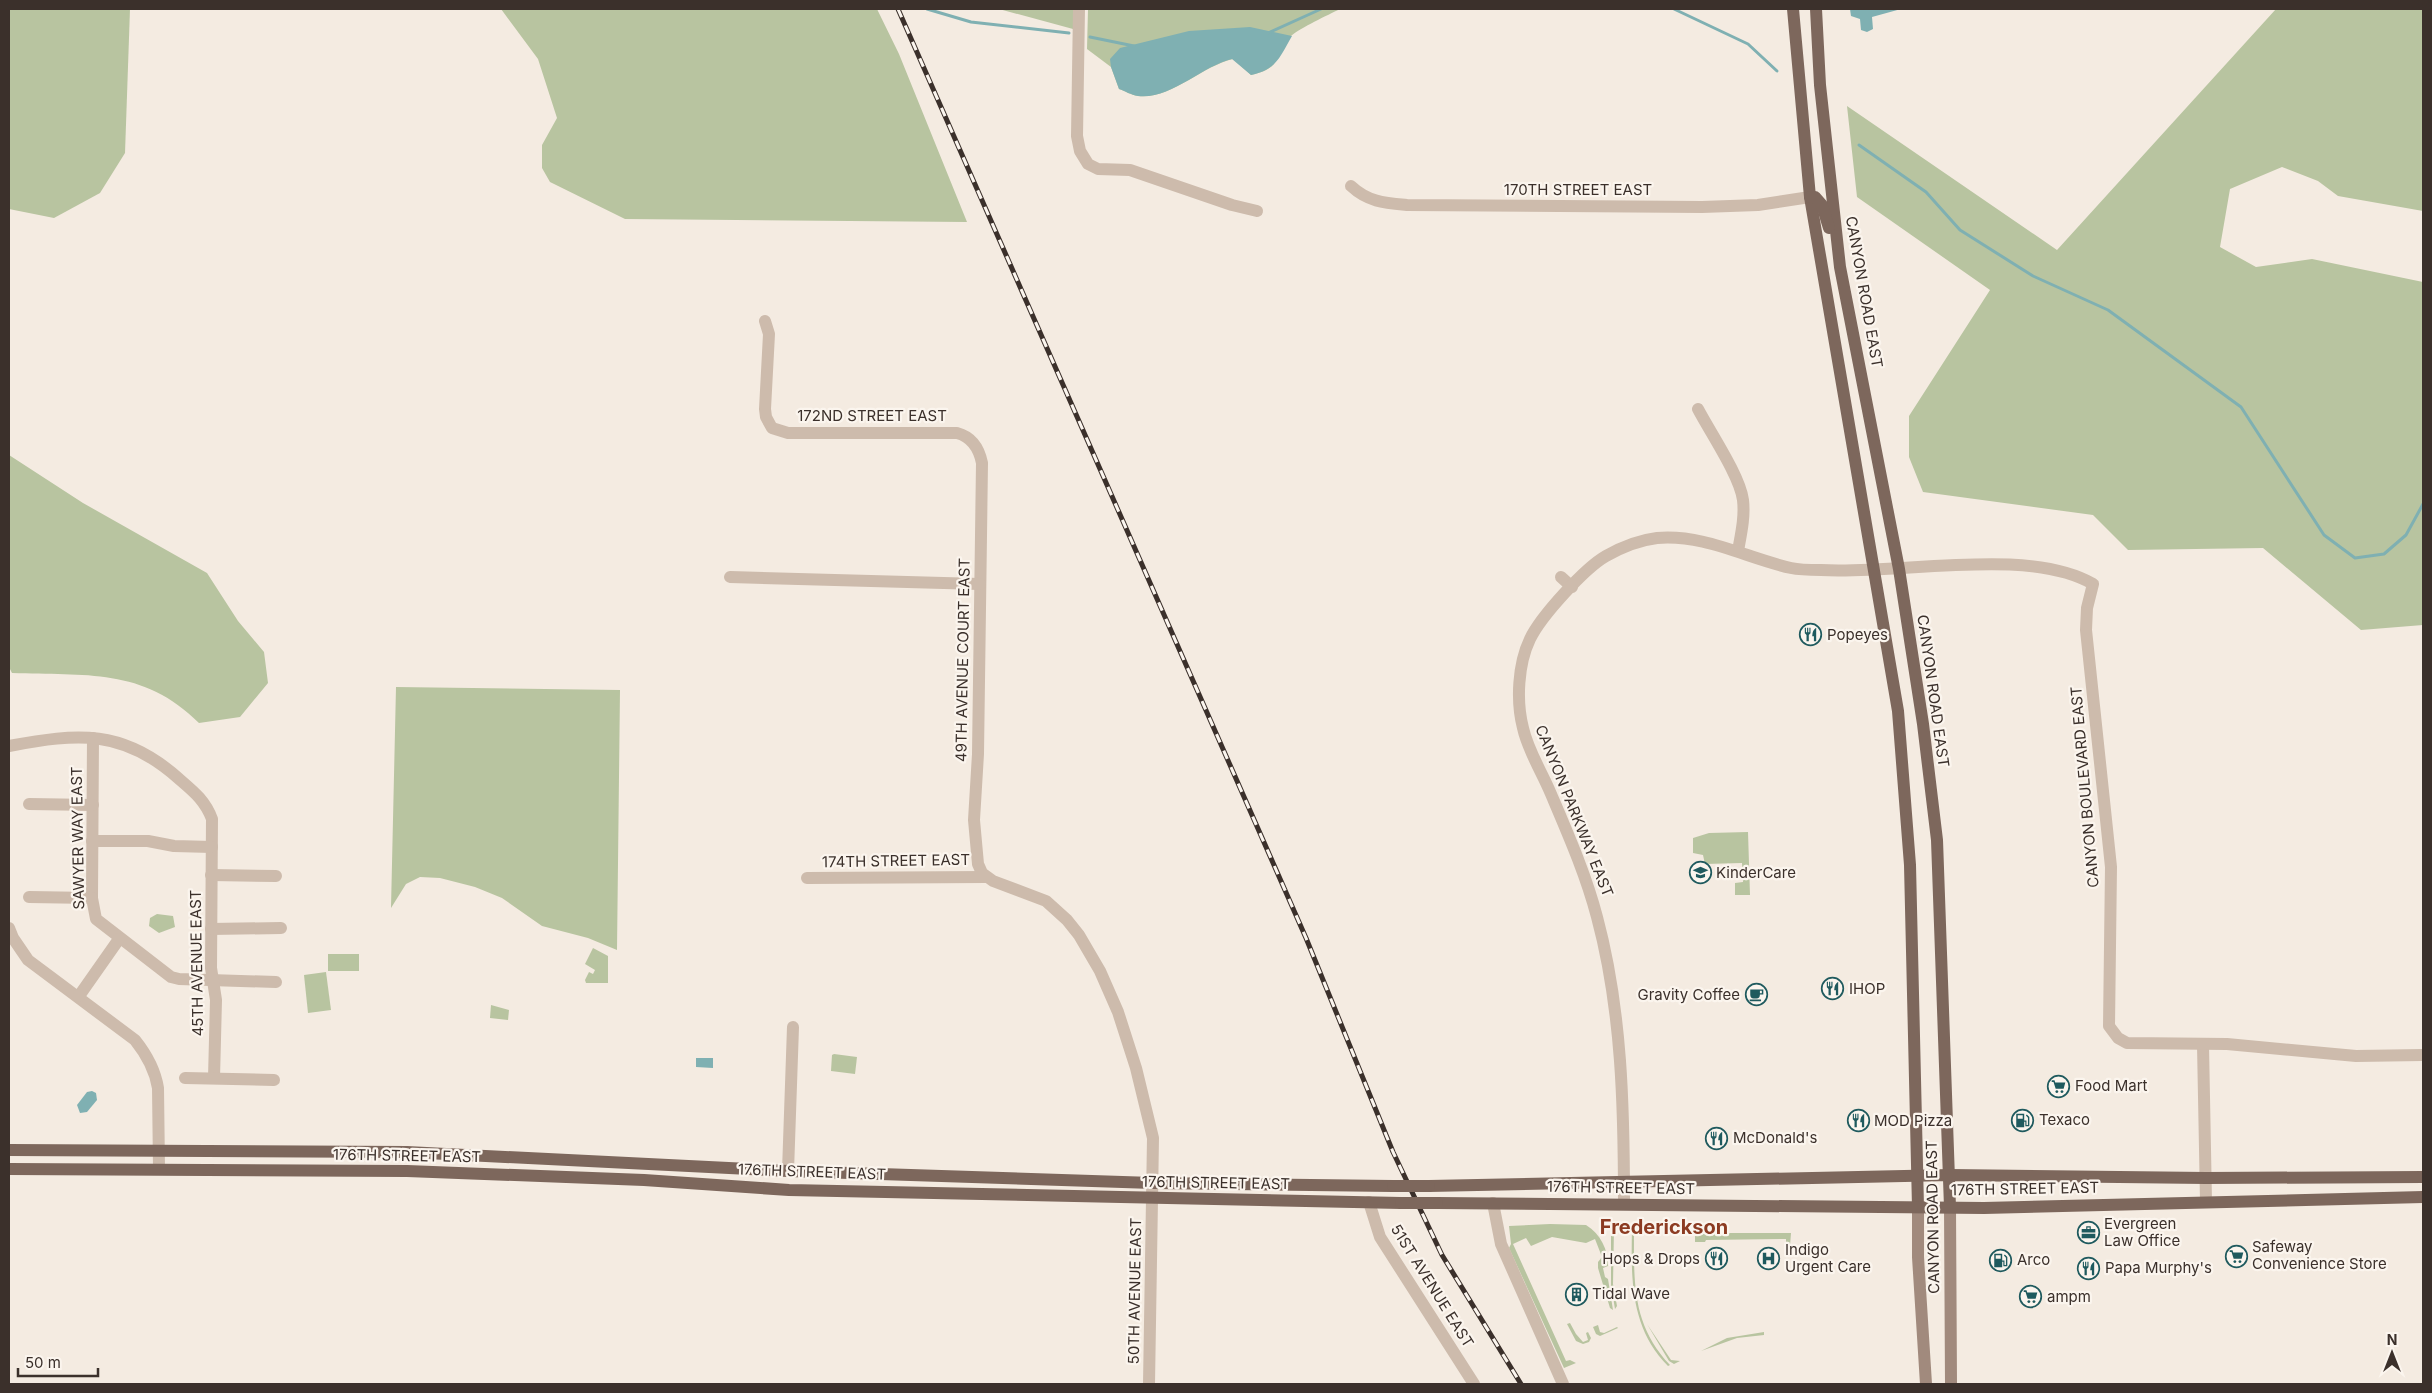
<svg xmlns="http://www.w3.org/2000/svg" width="2432" height="1393" font-family="Inter,sans-serif">
<style>
.green{fill:#b8c4a0}
.water{fill:#7fb0b2}
.lines{fill:none;stroke-linecap:round;stroke-linejoin:round}
.stream{stroke:#7fb0b2;stroke-width:3}
.minor{stroke:#cdbbac;stroke-width:12}
.secondary{stroke:#a18a7d;stroke-width:12}
.primary{stroke:#7d675c;stroke-width:12}
.rail-casing{stroke:#3b302b;stroke-width:5}
.rail{stroke:#fbf5ee;stroke-width:3;stroke-dasharray:9;stroke-linecap:butt}
.primary-bridge{stroke:#7d675c;stroke-width:12}
.labels{text-anchor:middle;stroke-width:4.5;stroke-linejoin:round;paint-order:stroke}
.street-label{font-size:15px;fill:#3b302b;stroke:#fbf5ee}
.poi-label{font-size:15px;fill:#3b302b;stroke:#fbf5ee;text-anchor:start}
.district-label{font-size:20px;font-weight:bold;fill:#8c3b22;stroke:#fbf5ee}
</style>
<rect width="100%" height="100%" fill="#f4ebe1"/>
<g class="green">
<polygon points="9,9 130,9 125,153 100,193 54,218 9,209"/>
<polygon points="501,9 877,9 899,54 967,222 625,219 550,182 542,168 542,145 557,118 538,59"/>
<polygon points="999,9 1073,9 1073,29"/>
<path d="M1088,9H1340C1328,15 1300,28 1291,36C1273,55 1284,68 1251,75L1233,59C1202,66 1170,100 1138,96C1131,95 1125,91 1119,89L1111,67L1087,49Z"/>
<polygon points="2276,9 2423,9 2423,211 2338,196 2318,181 2282,167 2230,189 2220,247 2256,267 2312,259 2423,282 2423,625 2361,630 2263,548 2128,550 2093,515 1923,492 1909,457 1909,416 1990,290 1857,197 1847,106 2057,250"/>
<path d="M9,455L83,503L207,573L238,621L264,652L268,683L240,717L199,723C143,667 85,676 12,673L9,667Z"/>
<polygon points="396,687 620,690 617,950 588,938 542,926 502,898 475,887 440,878 420,877 406,884 391,908"/>
<polygon points="1748,832 1750,895 1735,895 1735,883 1743,882 1742,863 1705,864 1703,855 1693,853 1693,838 1709,833"/>
<polygon points="157,914 173,916 175,927 159,933 149,926 150,918"/>
<polygon points="593,948 608,956 608,983 586,983 585,980 589,972 593,974 595,970 585,964"/>
<rect x="328" y="954" width="31" height="17"/>
<polygon points="326,972 331,1010 308,1013 304,975"/>
<polygon points="491,1005 509,1010 508,1020 490,1018"/>
<polygon points="834,1054 857,1057 855,1074 831,1071 832,1055"/>
<path d="M1550,1224L1586,1225C1601,1234 1608,1250 1608,1266L1603,1268L1605,1277L1608,1279L1613,1310L1610,1308L1598,1268V1262L1602,1257L1595,1239L1586,1243L1552,1237L1531,1246L1526,1238L1513,1244L1566,1361L1570,1360L1576,1363L1564,1368L1509,1248L1511,1244L1509,1226Z"/>
<polygon points="1611,1227 1614,1228 1613,1284 1617,1306 1615,1309 1611,1285"/>
<path d="M1632,1228H1634C1634,1280 1631,1324 1670,1365L1668,1366C1630,1328 1631,1278 1632,1228Z"/>
<polygon points="1722,1233 1791,1233 1790,1246 1786,1246 1786,1239 1706,1240 1705,1242 1695,1242 1695,1234"/>
<polygon points="1570,1323 1576,1334 1583,1342 1588,1340 1586,1333 1588,1332 1591,1338 1589,1342 1583,1344 1576,1341 1567,1324"/>
<polygon points="1647,1324 1671,1360 1680,1361 1674,1364 1669,1361"/>
<polygon points="1598,1325 1600,1332 1604,1333 1617,1327 1618,1328 1600,1336 1596,1334 1593,1327"/>
<polygon points="1764,1332 1764,1335 1737,1338 1701,1351 1727,1338"/>
</g>
<g class="water">
<polygon points="1850,9 1901,9 1872,17 1873,29 1867,32 1861,30 1860,19 1851,16"/>
<path d="M1250,27L1292,36C1280,57 1276,70 1251,75L1232,59C1202,66 1170,100 1138,96C1131,95 1125,91 1119,89L1111,67L1110,59L1120,48L1189,31Z"/>
<polygon points="696,1058 713,1058 713,1068 696,1067"/>
<polygon points="92,1091 96,1093 97,1100 87,1112 80,1113 77,1105 87,1092"/>
</g>
<g class="lines">
<g class="stream">
<polyline points="927,9 971,22 1069,33"/>
<polyline points="1674,9 1748,44 1777,71"/>
<polyline points="1268,33 1321,9"/>
<polyline points="1090,37 1134,46"/>
<polyline points="1859,145 1926,192 1960,230 2033,276 2108,310 2241,407 2324,535 2355,558 2384,554 2406,535 2423,504"/>
</g>
<g class="minor">
<polyline points="1079,9 1077,136 1080,151 1088,164 1098,169 1130,170 1232,205 1257,211"/>
<path d="M1351,186C1368,202 1385,203 1407,205L1702,207L1758,205L1810,197"/>
<path d="M765,321L769,334L765,409L766,417L772,428L788,433H957C972,437 979,448 982,463L978,754L974,820L978,864L982,873L993,881L1046,901L1067,920L1079,935L1100,971L1118,1012L1136,1068L1153,1138L1149,1384"/>
<path d="M1698,409C1710,432 1740,476 1743,500C1745,517 1741,534 1738,551"/>
<polyline points="730,577 980,584"/>
<polyline points="1561,577 1572,587"/>
<polyline points="93,738 92,898 96,919 171,977 179,979 276,982"/>
<path d="M9,746C78,733 123,729 178,778C193,791 205,800 212,819L211,968L216,1000L214,1078"/>
<polyline points="29,804 93,805"/>
<polyline points="92,841 148,841 174,846 212,847"/>
<polyline points="211,875 276,876"/>
<polyline points="807,878 986,877"/>
<polyline points="29,897 92,898"/>
<path d="M9,928L13,938L28,960L135,1040C147,1055 155,1069 158,1088L159,1169"/>
<polyline points="211,929 281,928"/>
<polyline points="79,996 119,939"/>
<polyline points="2203,1045 2206,1201"/>
<polyline points="185,1078 274,1080"/>
<polyline points="788,1171 793,1027"/>
<polyline points="1369,1202 1380,1237 1474,1384"/>
<polyline points="1493,1203 1501,1244 1563,1384"/>
<path d="M1624,1203C1624,1108 1622,1010 1597,917C1586,875 1568,834 1551,794C1542,772 1528,751 1523,728C1516,701 1518,664 1530,639C1541,616 1585,568 1606,556C1622,547 1640,540 1657,538C1705,534 1746,558 1791,568C1800,570 1811,570 1821,570C1899,575 2027,546 2093,584L2087,608L2086,630L2111,867L2109,1026L2118,1038L2127,1043L2227,1044L2356,1056L2423,1055"/>
</g>
<g class="secondary">
<polyline points="1918,1207 1918,1257 1926,1384"/>
<polyline points="1950,1207 1951,1384"/>
</g>
<g class="primary">
<polyline points="1793,9 1810,197 1898,711 1910,865 1918,1207"/>
<polyline points="1816,9 1820,85 1840,267 1899,569 1923,724 1937,840 1950,1207"/>
<polyline points="1810,197 1815,197 1822,205 1829,228"/>
<polyline points="9,1150 407,1152 788,1171 1153,1183 1393,1186"/>
<polyline points="9,1169 407,1171 644,1180 789,1190 1401,1203"/>
<polyline points="1429,1186 1950,1175 2206,1178 2423,1177"/>
<polyline points="1437,1203 1984,1208 2423,1197"/>
</g>
<defs>
<polyline id="rail" points="898,9 1306,938 1393,1152 1442,1255 1521,1384"/>
</defs>
<use href="#rail" class="rail-casing"/>
<use href="#rail" class="rail"/>
<g class="primary-bridge">
<polyline points="1393,1186 1429,1186"/>
<polyline points="1401,1203 1437,1203"/>
</g>
</g>
<defs>
<symbol id="restaurant-ring" viewBox="-11 -11 22 22"><circle r="9.5" fill="#fbf5ee" stroke="#1f5a5e" stroke-width="1.5"/><path d="M-5-6h1v4h1v-4h1v4h1v-4h1v5L-1.5 .5V6h-2V.5L-5-1ZM5-6V6H3V1.5H1.5Q1.5-4 5-6Z" fill="#1f5a5e"/></symbol>
<symbol id="school-ring" viewBox="-11 -11 22 22"><circle r="9.5" fill="#fbf5ee" stroke="#1f5a5e" stroke-width="1.5"/><path d="M0-5L7-2L0 1L-7-2ZM-4 1L0 2.5L4 1V4Q0 6-4 4Z" fill="#1f5a5e"/></symbol>
<symbol id="cafe-ring" viewBox="-11 -11 22 22"><circle r="9.5" fill="#fbf5ee" stroke="#1f5a5e" stroke-width="1.5"/><path d="M-5.5-4.5H6V0H3Q3 3.5 0 3.5H-2.5Q-5.5 3.5-5.5 0ZM3-3.2v2h1.7v-2ZM-6 4.5H4V6H-6Z" fill="#1f5a5e"/></symbol>
<symbol id="supermarket-ring" viewBox="-11 -11 22 22"><circle r="9.5" fill="#fbf5ee" stroke="#1f5a5e" stroke-width="1.5"/><path d="M-6-5.5h2.5l.6 2H6L4.5 2H-2.5L-4.4-4H-6ZM-1.5 3.2a1.3 1.3 0 1 0 .1 0ZM3 3.2a1.3 1.3 0 1 0 .1 0Z" fill="#1f5a5e"/></symbol>
<symbol id="fuel-ring" viewBox="-11 -11 22 22"><circle r="9.5" fill="#fbf5ee" stroke="#1f5a5e" stroke-width="1.5"/><path d="M-5.5-6h7V0h2V4h1.3V-2.5L3-4.5l.8-.8L6-3V5H2.5V1h-1V6h-7ZM-4.2-4.7v3.2H.2V-4.7Z" fill="#1f5a5e"/></symbol>
<symbol id="office-ring" viewBox="-11 -11 22 22"><circle r="9.5" fill="#fbf5ee" stroke="#1f5a5e" stroke-width="1.5"/><path d="M-6-3h4V-5.5h4V-3h4V5H-6ZM-1-4.5V-3h2v-1.5ZM-6 0V1H6V0Z" fill="#1f5a5e"/></symbol>
<symbol id="hospital-ring" viewBox="-11 -11 22 22"><circle r="9.5" fill="#fbf5ee" stroke="#1f5a5e" stroke-width="1.5"/><path d="M-5-5h3v3.5h4V-5h3V5h-3V1.5h-4V5h-3Z" fill="#1f5a5e"/></symbol>
<symbol id="building-ring" viewBox="-11 -11 22 22"><circle r="9.5" fill="#fbf5ee" stroke="#1f5a5e" stroke-width="1.5"/><path d="M-4-6H4V6H1V3H-1V6H-4ZM-2.5-4.3h1.7v1.8h-1.7ZM.8-4.3h1.7v1.8H.8ZM-2.5-1h1.7V.8h-1.7ZM.8-1h1.7V.8H.8Z" fill="#1f5a5e"/></symbol>
</defs>
<g fill-rule="evenodd">
<use href="#restaurant-ring" x="1798" y="622" width="25" height="25"/>
<use href="#school-ring" x="1688" y="860" width="25" height="25"/>
<use href="#restaurant-ring" x="1820" y="976" width="25" height="25"/>
<use href="#cafe-ring" x="1744" y="982" width="25" height="25"/>
<use href="#supermarket-ring" x="2046" y="1074" width="25" height="25"/>
<use href="#fuel-ring" x="2010" y="1108" width="25" height="25"/>
<use href="#restaurant-ring" x="1846" y="1108" width="25" height="25"/>
<use href="#restaurant-ring" x="1704" y="1126" width="25" height="25"/>
<use href="#office-ring" x="2076" y="1220" width="25" height="25"/>
<use href="#supermarket-ring" x="2224" y="1244" width="25" height="25"/>
<use href="#restaurant-ring" x="1704" y="1246" width="25" height="25"/>
<use href="#hospital-ring" x="1756" y="1246" width="25" height="25"/>
<use href="#fuel-ring" x="1988" y="1248" width="25" height="25"/>
<use href="#restaurant-ring" x="2076" y="1256" width="25" height="25"/>
<use href="#building-ring" x="1564" y="1282" width="25" height="25"/>
<use href="#supermarket-ring" x="2018" y="1284" width="25" height="25"/>
</g>
<g class="labels">
<g class="street-label">
<text x="1578" y="195">170TH STREET EAST</text>
<text transform="translate(1864 292) rotate(80)" y="5">CANYON ROAD EAST</text>
<text x="872" y="421">172ND STREET EAST</text>
<text transform="translate(963 660) rotate(-89)" y="5">49TH AVENUE COURT EAST</text>
<text transform="translate(1933 691) rotate(82)" y="5">CANYON ROAD EAST</text>
<text transform="translate(2085 787) rotate(-95)" y="5">CANYON BOULEVARD EAST</text>
<text transform="translate(1574 811) rotate(68)" y="5">CANYON PARKWAY EAST</text>
<text transform="translate(78 838) rotate(-91)" y="5">SAWYER WAY EAST</text>
<text transform="translate(896 861) rotate(-1)" y="5">174TH STREET EAST</text>
<text transform="translate(197 963) rotate(-91)" y="5">45TH AVENUE EAST</text>
<text transform="translate(407 1156) rotate(1)" y="5">176TH STREET EAST</text>
<text transform="translate(812 1172) rotate(2)" y="5">176TH STREET EAST</text>
<text transform="translate(1216 1183) rotate(1)" y="5">176TH STREET EAST</text>
<text transform="translate(1621 1188) rotate(1)" y="5">176TH STREET EAST</text>
<text transform="translate(2025 1189) rotate(-1)" y="5">176TH STREET EAST</text>
<text transform="translate(1933 1217) rotate(-91)" y="5">CANYON ROAD EAST</text>
<text transform="translate(1432 1286) rotate(58)" y="5">51ST AVENUE EAST</text>
<text transform="translate(1135 1291) rotate(-89)" y="5">50TH AVENUE EAST</text>
</g>
<g class="poi-label">
<text x="1827" y="640">Popeyes</text>
<text x="1716" y="878">KinderCare</text>
<text x="1849" y="994">IHOP</text>
<text x="1740" y="1000" text-anchor="end">Gravity Coffee</text>
<text x="2075" y="1091">Food Mart</text>
<text x="2039" y="1125">Texaco</text>
<text x="1874" y="1126">MOD Pizza</text>
<text x="1733" y="1143">McDonald's</text>
<text x="2104" y="1229">Evergreen<tspan x="2104" dy="17">Law Office</tspan></text>
<text x="2252" y="1252">Safeway<tspan x="2252" dy="17">Convenience Store</tspan></text>
<text x="1785" y="1255">Indigo<tspan x="1785" dy="17">Urgent Care</tspan></text>
<text x="1700" y="1264" text-anchor="end">Hops &amp; Drops</text>
<text x="2017" y="1265">Arco</text>
<text x="2105" y="1273">Papa Murphy's</text>
<text x="1592" y="1299">Tidal Wave</text>
<text x="2047" y="1302">ampm</text>
</g>
<g class="district-label">
<text x="1664" y="1234">Frederickson</text>
</g>
</g>
<rect width="2432" height="1393" fill="none" stroke="#3b302b" stroke-width="20"/>
<g transform="translate(2392 1353)" stroke="#fbf5ee" stroke-width="4" paint-order="stroke">
<path d="M0-4L9 19L0 12L-9 19Z" fill="#3b302b"/>
<text y="-8" font-size="14" font-weight="bold" text-anchor="middle" fill="#3b302b">N</text>
</g>
<path d="M18 1368v8h80v-8" fill="none" stroke="#3b302b" stroke-width="2.5"/>
<text x="25" y="1368" font-size="15" fill="#3b302b" stroke="#fbf5ee" stroke-width="4" paint-order="stroke">50 m</text>
</svg>
